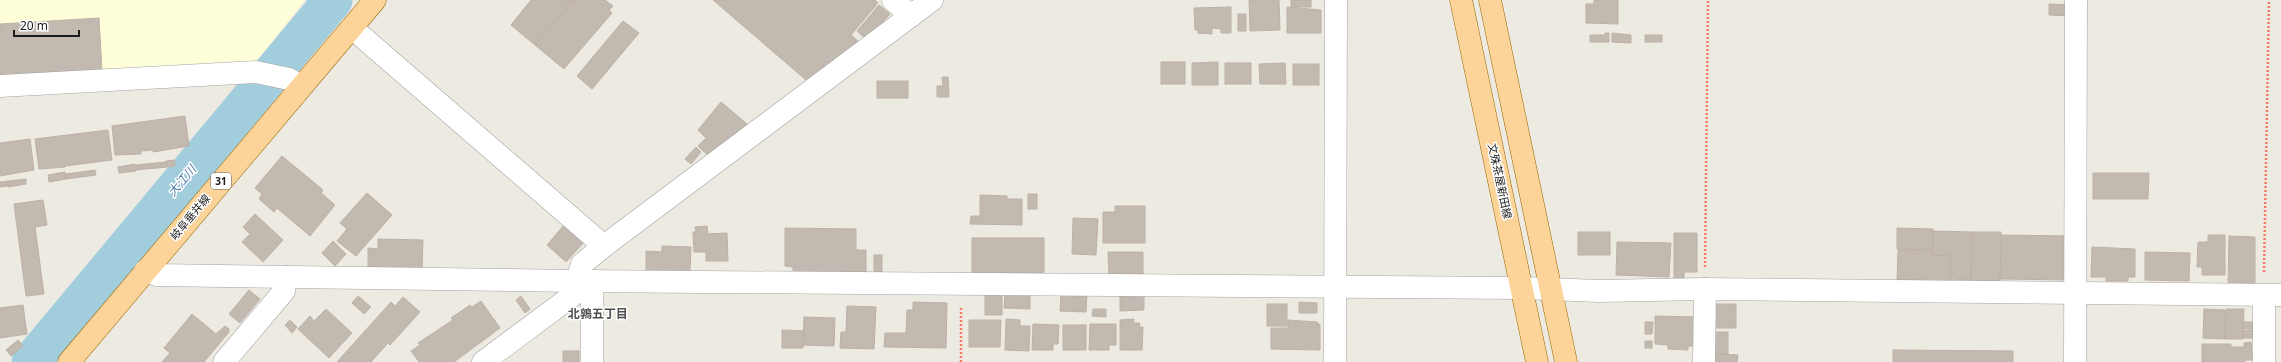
<svg xmlns="http://www.w3.org/2000/svg" width="2281" height="362" font-family="'Noto Sans','Noto Sans JP',sans-serif">
<style>
.education{fill:#feffd9}
.lines{fill:none;stroke-linecap:round;stroke-linejoin:round}
.river{stroke:#a1cddc;stroke-width:39}
.building{fill:#c2b9b1;stroke:#bfb0a4}
.minor-casing{stroke:#a3a3a3;stroke-width:23}
.major-casing{stroke:#946600;stroke-width:23}
.path{stroke:#fa7866;stroke-width:2.5;stroke-dasharray:2 2;stroke-linecap:butt}
.minor{stroke:#fff;stroke-width:22}
.major{stroke:#fcd398;stroke-width:22}
.labels{text-anchor:middle;stroke-width:3;stroke-linejoin:round;paint-order:stroke}
.shield{fill:#fff;stroke:#606060;stroke-width:1}
.shield-label{font-size:10px;font-weight:bold;fill:#1c1c1c}
.street-label{font-size:11px;fill:#1c1c1c;stroke:#fff}
.water-label{font-size:12px;font-style:italic;fill:#4978ab;stroke:#fff}
.neighbourhood-label{font-size:12px;font-weight:bold;fill:#4f4f4f;stroke:#fff}
</style>
<rect width="100%" height="100%" fill="#edeae1"/>
<polygon class="education" points="0,0 305,0 251,68 0,81"/>
<g class="lines">
<polyline class="river" points="31,362 333,0"/>
</g>
<g class="building">
<polygon points="531,0 574,0 535,45 511,25"/>
<polygon points="574,0 605,0 613,6 609,10 612,13 564,69 535,45"/>
<polygon points="713,0 875,0 878,3 851,35 865,47 813,86"/>
<polygon points="1249,0 1279,0 1280,30 1250,31"/>
<rect x="1291" y="0" width="20" height="7"/>
<polygon points="1594,0 1618,0 1618,24 1586,23 1586,4 1594,4"/>
<polygon points="2049,4 2070,5 2070,16 2049,15"/>
<polygon points="879,5 890,14 875,31 870,43 857,31"/>
<polygon points="1231,7 1231,33 1221,33 1221,29 1212,28 1212,34 1198,33 1198,30 1195,30 1194,8"/>
<polygon points="1287,7 1321,10 1321,33 1287,33"/>
<rect x="1238" y="14" width="8" height="17"/>
<polygon points="99,18 102,71 0,77 0,24"/>
<polygon points="623,21 639,33 592,89 577,76"/>
<polygon points="1605,33 1609,33 1609,42 1590,42 1590,35 1605,35"/>
<polygon points="1612,33 1631,35 1631,43 1612,42"/>
<rect x="1645" y="35" width="17" height="7"/>
<rect x="1161" y="62" width="24" height="22"/>
<polygon points="1218,62 1218,85 1192,85 1192,63"/>
<rect x="1225" y="63" width="26" height="21"/>
<polygon points="1285,63 1286,84 1260,84 1259,64"/>
<rect x="1293" y="64" width="26" height="21"/>
<polygon points="942,77 948,77 949,97 937,97 937,86 943,86"/>
<rect x="877" y="81" width="31" height="17"/>
<polygon points="721,102 753,129 713,160 698,146 706,138 698,130"/>
<polygon points="185,116 189,146 153,152 153,150 141,151 141,154 115,155 112,126"/>
<polygon points="108,130 112,160 65,166 65,167 39,169 35,139"/>
<polygon points="30,139 34,170 0,176 0,143"/>
<polygon points="696,147 701,152 691,164 685,159"/>
<polygon points="282,156 323,190 321,193 335,205 310,236 277,208 274,212 259,199 262,194 255,188"/>
<polygon points="174,160 175,166 167,167 166,161"/>
<polygon points="166,162 167,167 136,170 136,165"/>
<polygon points="135,164 136,171 119,173 118,167"/>
<polygon points="95,170 96,175 66,179 66,174"/>
<polygon points="65,172 66,179 49,182 48,175"/>
<polygon points="2093,173 2149,173 2148,199 2093,199"/>
<polygon points="26,179 26,184 8,187 8,181"/>
<polygon points="8,181 8,186 0,187 0,182"/>
<polygon points="367,193 392,215 356,256 337,241 347,229 340,223"/>
<rect x="1028" y="194" width="9" height="15"/>
<polygon points="980,195 1007,196 1007,199 1022,199 1022,225 970,224 971,216 980,216"/>
<polygon points="43,200 47,225 35,227 44,294 26,296 14,204"/>
<polygon points="1115,206 1145,206 1145,243 1103,243 1103,212 1115,212"/>
<polygon points="255,214 283,240 263,262 242,242 250,234 243,227"/>
<polygon points="1073,218 1098,219 1096,255 1072,254"/>
<polygon points="564,225 584,242 566,262 547,245"/>
<polygon points="707,226 708,234 727,233 728,261 706,261 706,252 694,252 693,232 696,232 695,227"/>
<polygon points="785,228 856,229 856,250 866,250 866,272 793,272 793,267 785,266"/>
<polygon points="1897,228 1933,229 1933,250 1897,249"/>
<polygon points="1933,231 1972,232 1971,280 1950,279 1950,256 1933,255"/>
<rect x="1578" y="232" width="32" height="23"/>
<polygon points="1972,232 2001,232 2000,284 1971,283"/>
<polygon points="1674,233 1697,233 1697,272 1684,272 1684,279 1674,279"/>
<polygon points="2001,235 2071,236 2070,280 2000,279"/>
<polygon points="2208,235 2225,235 2225,275 2202,275 2202,267 2197,267 2198,242 2208,242"/>
<polygon points="2229,236 2255,237 2255,284 2228,284"/>
<rect x="972" y="238" width="72" height="35"/>
<polygon points="378,239 423,240 422,270 368,268 368,248 378,249"/>
<polygon points="333,241 346,254 335,266 322,253"/>
<polygon points="1617,242 1671,243 1669,277 1616,275"/>
<polygon points="662,246 691,247 690,271 646,271 646,251 662,252"/>
<polygon points="2092,247 2135,249 2135,277 2128,277 2128,281 2106,281 2106,277 2091,277"/>
<polygon points="1898,250 1933,250 1933,255 1950,256 1950,282 1897,280"/>
<polygon points="1108,252 1143,252 1143,274 1109,274"/>
<polygon points="2145,252 2190,253 2189,281 2145,280"/>
<rect x="874" y="255" width="8" height="17"/>
<polygon points="249,290 260,299 240,323 229,314"/>
<polygon points="985,293 1002,294 1002,315 985,315"/>
<polygon points="1005,294 1030,294 1030,309 1004,308"/>
<polygon points="1061,294 1087,294 1086,312 1060,311"/>
<polygon points="358,296 371,307 364,314 352,303"/>
<polygon points="521,296 530,309 525,313 516,300"/>
<polygon points="1120,296 1144,296 1144,310 1120,311"/>
<polygon points="403,297 420,312 390,345 388,343 371,362 337,362 391,302 395,306"/>
<polygon points="481,301 500,328 454,362 419,362 411,351 420,345 418,343 453,320 451,318 470,305 472,307"/>
<polygon points="913,302 947,303 946,348 884,347 885,333 906,333 907,310 913,310"/>
<polygon points="1299,302 1317,303 1317,313 1299,313"/>
<rect x="1267" y="304" width="20" height="22"/>
<polygon points="1712,304 1736,304 1736,328 1711,328"/>
<polygon points="23,305 27,334 0,338 0,308"/>
<polygon points="847,306 876,307 874,349 840,348 841,332 846,332"/>
<polygon points="326,309 352,333 329,358 298,329 310,316 314,321"/>
<polygon points="1093,309 1106,309 1106,317 1092,316"/>
<polygon points="2204,309 2225,310 2225,339 2203,338"/>
<polygon points="2226,309 2244,309 2243,339 2225,339"/>
<polygon points="192,314 216,334 225,326 229,329 229,332 204,362 162,362 170,353 164,348"/>
<polygon points="1655,316 1697,317 1696,346 1688,346 1688,350 1668,349 1668,345 1655,344"/>
<polygon points="804,317 835,318 834,346 803,345"/>
<polygon points="1006,319 1020,320 1020,326 1030,326 1029,351 1005,350"/>
<polygon points="1134,319 1133,323 1140,323 1139,327 1143,327 1142,350 1120,350 1120,320"/>
<polygon points="290,320 297,327 292,333 285,325"/>
<polygon points="969,320 1001,320 1000,347 969,347"/>
<polygon points="1288,320 1317,322 1320,325 1320,350 1271,349 1271,328 1288,328"/>
<polygon points="1645,322 1653,322 1652,334 1645,334"/>
<polygon points="2244,322 2254,322 2253,329 2243,329"/>
<polygon points="1033,324 1059,325 1058,344 1053,344 1053,350 1032,350"/>
<polygon points="1090,324 1116,324 1116,345 1109,345 1109,350 1089,350"/>
<rect x="1063" y="325" width="23" height="25"/>
<polygon points="782,330 804,331 803,348 782,348"/>
<polygon points="2255,330 2255,338 2243,338 2243,331"/>
<rect x="1711" y="332" width="17" height="22"/>
<polygon points="18,340 23,346 11,356 6,350"/>
<rect x="1645" y="341" width="7" height="7"/>
<polygon points="2251,342 2252,360 2245,360 2245,362 2202,362 2202,344 2231,344 2231,347 2244,347 2244,343"/>
<polygon points="1893,350 2013,351 2013,362 1893,362"/>
<rect x="563" y="351" width="16" height="11"/>
<polygon points="1715,354 1738,355 1737,362 1715,362"/>
</g>
<g class="lines">
<defs>
<g id="minor">
<polyline points="893,0 911,16"/>
<polyline points="352,28 604,246"/>
<polyline points="0,86 256,72 289,79 301,87"/>
<polyline points="145,271 157,275 577,281 1523,288 1599,291 1705,289 2281,295"/>
<polyline points="577,281 582,264 604,246 932,0"/>
<polyline points="224,362 284,291 286,277"/>
<polyline points="483,362 592,281"/>
<polyline points="592,362 592,281"/>
<polyline points="1335,362 1336,0"/>
<polyline points="1704,362 1705,289"/>
<polyline points="2075,362 2076,0"/>
<polyline points="2264,362 2264,295"/>
</g>
<g id="major">
<polyline points="1461,0 1537,362"/>
<polyline points="1490,0 1566,362"/>
<polyline points="69,362 375,0"/>
</g>
</defs>
<use href="#minor" class="minor-casing"/>
<use href="#major" class="major-casing"/>
<g class="path">
<polyline points="1705,267 1708,0"/>
<polyline points="2264,272 2269,0"/>
<polyline points="961,362 961,306"/>
</g>
<use href="#minor" class="minor"/>
<use href="#major" class="major"/>
</g>
<g class="labels">
<rect class="shield" x="211" y="173" width="20" height="16" rx="3"/>
<g class="shield-label">
<text x="221" y="185">31</text>
</g>
<g class="street-label">
<text transform="translate(1500 181) rotate(78)" y="4">文殊茶屋新田線</text>
<text transform="translate(190 217) rotate(-50)" y="4">岐阜垂井線</text>
</g>
<g class="water-label">
<text transform="translate(182 181) rotate(-50)" y="4">大江川</text>
</g>
<g class="neighbourhood-label">
<text x="598" y="318">北鶉五丁目</text>
</g>
</g>
<path d="M14 30v6h65v-6" fill="none" stroke="#1c1c1c" stroke-width="2"/>
<text x="20" y="30" font-size="12" fill="#1c1c1c" stroke="#ffffff" stroke-width="3" paint-order="stroke">20 m</text>
</svg>
